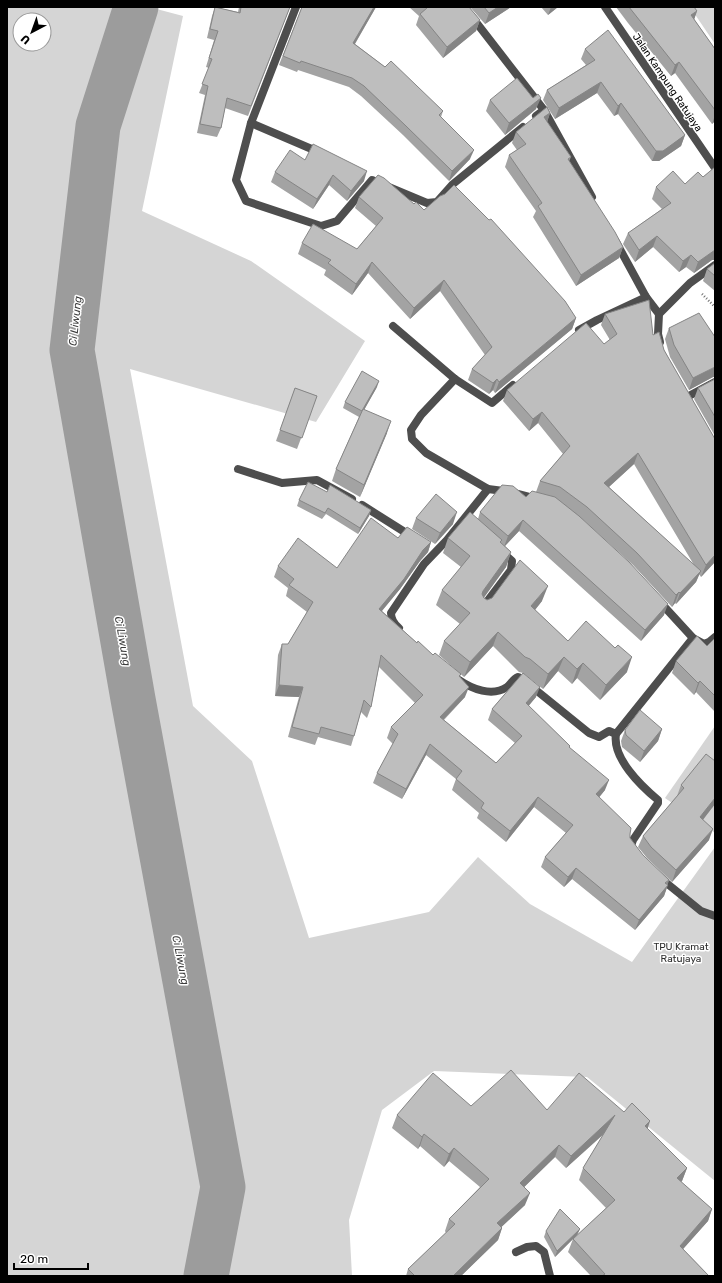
<svg xmlns="http://www.w3.org/2000/svg" width="722" height="1283" font-family="Rubik,sans-serif">
<style>
.green{fill:#d5d5d5;fill-rule:evenodd}
.lines{fill:none;stroke-linecap:round;stroke-linejoin:round}
.river{stroke:#9c9c9c;stroke-width:45}
.path{stroke:#707070;stroke-width:2.5;stroke-dasharray:1 2;stroke-linecap:butt}
.street{stroke:#4e4e4e;stroke-width:8}
.wall{fill:#a3a3a3;fill-rule:evenodd}
.shaded-wall{fill:#858585}
.building{fill:#bebebe;stroke:#858585}
.labels{text-anchor:middle;stroke-width:3;stroke-linejoin:round;paint-order:stroke}
.street-label{font-size:10px;fill:#000;stroke:#fff}
.park-label{font-size:10px;fill:#2c2c2c;stroke:#fff}
.water-label{font-size:11px;font-style:italic;fill:#3d3d3d;stroke:#fff}
</style>
<rect width="100%" height="100%" fill="#fff"/>
<g class="green">
<path d="M7,7H149L183,16L142,211L251,261L365,341L316,422L130,369L193,706L252,761L309,938L429,912L478,857L530,904L632,962L715,847V1181L587,1077L434,1071L382,1110L349,1220L352,1276H7ZM20,20H44V44H20Z"/>
<polygon points="690,7 715,7 715,44"/>
<polygon points="715,726 715,833 665,798"/>
</g>
<g class="lines">
<polyline class="river" points="136,7 98,126 72,350 133,699 223,1187 206,1276"/>
<polyline class="path" points="702,294 715,307"/>
<g class="street">
<polyline points="296,7 251,123 236,180 246,201 321,226 337,221 372,180 427,203 437,202 453,184 523,127"/>
<polyline points="463,7 472,17 544,110 536,116"/>
<polyline points="605,7 715,168"/>
<polyline points="544,110 592,197"/>
<polyline points="251,123 321,153"/>
<polyline points="616,242 646,297 659,314"/>
<polyline points="393,326 455,379 492,403 513,385"/>
<polyline points="579,330 597,320 646,297"/>
<polyline points="660,342 658,334 659,314 690,283 715,265"/>
<polyline points="455,379 421,415 411,430 412,439 426,453 488,489 511,492 538,499"/>
<polyline points="687,397 715,382"/>
<polyline points="238,469 282,483 317,480 352,499"/>
<polyline points="362,505 411,536"/>
<polyline points="660,602 693,638 704,644 709,642 715,637"/>
<polyline points="483,607 511,570 512,561 501,551"/>
<path d="M399,628C394,624 391,620 391,613L424,564L447,540L488,489"/>
<path d="M459,680C472,689 492,697 507,687C511,684 513,679 518,677L521,678L589,733L599,737L609,731L616,734"/>
<path d="M633,850L631,846L633,840L658,803V800C641,786 612,758 616,734L693,638"/>
<polyline points="659,877 701,911 715,916"/>
<polyline points="516,1252 527,1247 536,1246 544,1252 550,1276"/>
</g>
</g>
<g class="wall">
<polygon points="215,7 238,12 239,7 290,7 248,116 225,108 221,128 217,137 197,133 205,95 199,93 209,68 206,67 214,40 207,38 212,16"/>
<polygon points="301,7 376,7 355,44 443,111 441,117 470,159 449,181 403,135 361,96 349,87 298,70 297,72 279,65 301,9"/>
<polygon points="409,7 469,7 480,20 476,31 443,58 416,25 419,16"/>
<polygon points="470,7 511,7 485,24"/>
<polygon points="541,7 558,7 548,15"/>
<polygon points="616,7 694,7 697,11 694,19 715,49 715,121 712,124 675,73 671,76 628,23"/>
<polygon points="585,49 685,135 681,146 659,161 652,161 618,114 614,116 597,93 555,119 543,100 547,90 586,65 581,59"/>
<polygon points="490,100 536,109 505,135 486,111"/>
<polygon points="550,113 547,122 571,157 569,161 623,247 619,258 576,286 533,217 536,211 505,167 509,155 517,150 512,143 516,132"/>
<polygon points="305,160 364,181 347,201 329,185 313,209 271,182 275,172"/>
<polygon points="715,167 715,260 712,260 694,273 686,267 679,272 653,247 635,262 623,244 628,233 662,209 652,199 656,187 685,184 703,177"/>
<polygon points="359,197 414,204 424,210 576,318 572,329 495,393 493,390 489,394 468,380 472,369 485,355 440,291 410,319 368,273 352,295 324,275 326,270 298,254 302,243 357,249 376,226 355,208"/>
<polygon points="715,263 715,291 703,281 707,269"/>
<path d="M605,314L653,335L664,350L715,439V564L714,563L701,577L699,574L696,582L676,604L675,603L672,607L633,565L581,518L664,615L641,641L519,531L505,546L511,552L506,567L483,598H484L487,600L542,601L535,610L568,641L627,672L600,700L577,678L572,684L558,671L543,689L523,673L536,697L528,706L570,746V748L605,790L599,797L630,834V838L643,855L669,880L664,896L635,930L572,879L564,887L541,867L545,857L566,833L534,807L506,842L477,818L479,813L452,790L456,779L426,755L402,799L373,783L377,773L393,744L387,738L391,727L415,703L379,667L371,707L367,718L361,712L354,736L351,746L318,737L315,745L288,737L299,697L275,696L278,655L282,644H288L307,612L286,596L288,588L274,577L278,566L337,568L398,538L431,542L428,552L420,561L400,589L382,611L417,643L433,655L461,674L460,677L465,697L444,720L496,763L515,743L488,720L492,709L523,673L519,672L493,646L464,677L439,655L444,641L460,624L436,605L442,590L461,567L443,553L448,538L478,519L480,512L526,497L536,492L540,481L563,454L538,423L529,431L503,401L507,390L604,344L610,340L601,325ZM634,464L694,565L609,487Z"/>
<polygon points="669,328 713,377 689,390 670,357 665,339"/>
<polygon points="715,379 715,436 694,399 698,388"/>
<polygon points="377,387 364,410 387,433 360,497 332,481 336,469 359,417 343,408 345,402"/>
<polygon points="295,388 317,396 297,449 276,441"/>
<polygon points="327,492 371,510 369,516 358,534 326,514 322,519 297,506 299,500"/>
<polygon points="416,518 453,524 435,544 412,529"/>
<polygon points="715,638 715,712 696,692 694,695 672,673 676,661 707,646"/>
<polygon points="662,729 658,741 640,762 622,747 621,741 625,730"/>
<polygon points="715,761 715,804 703,819 709,840 672,882 647,858 638,847 643,836 677,796 681,785"/>
<polygon points="471,1106 547,1110 624,1112 648,1129 687,1168 682,1181 681,1182 712,1209 708,1221 683,1249 709,1276 591,1276 568,1252 573,1239 606,1208 579,1180 583,1168 604,1134 566,1168 555,1157 524,1187 525,1205 501,1227 502,1228 498,1240 461,1276 406,1276 408,1269 446,1233 445,1231 449,1219 480,1187 449,1161 444,1167 420,1146 418,1149 392,1128 397,1115"/>
<polygon points="580,1229 577,1235 555,1257 544,1237 546,1231"/>
</g>
<g class="shaded-wall">
<polygon points="374,7 376,7 350,52 353,43"/>
<polygon points="498,7 511,7 485,24 489,13"/>
<polygon points="551,7 558,7 548,15"/>
<polygon points="697,11 693,23 691,15"/>
<polygon points="480,20 476,31 443,58 447,47"/>
<polygon points="679,62 675,73 671,76 675,65"/>
<polygon points="601,82 597,93 555,119 559,108"/>
<polygon points="541,98 536,109 505,135 509,123"/>
<polygon points="621,103 618,114 614,116 618,106"/>
<polygon points="550,113 546,125 544,117"/>
<polygon points="715,115 715,121 712,124"/>
<polygon points="685,135 681,146 659,161 652,161 656,151"/>
<polygon points="474,150 470,159 449,181 452,171"/>
<polygon points="367,171 364,181 347,201 351,191"/>
<polygon points="333,175 329,185 313,209 317,199"/>
<polygon points="657,236 653,247 635,262 639,250"/>
<polygon points="623,247 619,258 576,286 581,275"/>
<polygon points="715,250 715,260 712,260 694,273 698,262"/>
<polygon points="691,255 686,267 679,272 683,261"/>
<polygon points="372,262 368,273 352,295 356,284"/>
<polygon points="444,280 440,291 410,319 414,308"/>
<polygon points="576,318 572,329 495,393 499,382"/>
<polygon points="715,367 715,377 713,377 689,390 693,378"/>
<polygon points="497,379 493,390 489,394 493,383"/>
<polygon points="379,381 377,387 360,417 362,411"/>
<polygon points="542,412 538,423 529,431 533,419"/>
<polygon points="391,421 387,433 360,497 364,485"/>
<polygon points="638,453 634,464 600,495 604,483"/>
<polygon points="371,510 369,516 358,534 360,528"/>
<polygon points="457,512 453,524 435,544 440,533"/>
<polygon points="523,520 519,531 504,547 508,536"/>
<polygon points="431,542 428,552 420,561 400,589 375,619 379,609 423,550"/>
<polygon points="511,552 506,567 478,606 483,591"/>
<polygon points="715,555 715,561 714,563 701,577 706,565"/>
<polygon points="701,571 696,582 676,604 680,593"/>
<polygon points="548,586 542,601 526,621 531,606"/>
<polygon points="679,592 675,603 672,607 676,595"/>
<polygon points="668,604 664,615 641,641 645,630"/>
<polygon points="498,632 493,646 464,677 470,662"/>
<polygon points="564,657 558,671 543,689 548,674"/>
<polygon points="632,657 627,672 600,700 606,685"/>
<polygon points="583,663 577,678 572,684 577,669"/>
<polygon points="700,681 696,692 694,695 698,683"/>
<polygon points="279,685 303,687 299,697 275,696"/>
<polygon points="469,687 465,697 436,727 440,717"/>
<polygon points="540,687 536,697 522,714 526,703"/>
<polygon points="662,729 658,741 640,762 644,751"/>
<polygon points="430,744 426,755 402,799 406,789"/>
<polygon points="609,780 605,790 593,805 596,794"/>
<polygon points="538,797 534,807 506,842 510,831"/>
<polygon points="715,798 715,804 696,829 700,817"/>
<polygon points="713,829 709,840 672,882 676,870"/>
<polygon points="576,868 572,879 564,887 568,877"/>
<polygon points="669,880 666,888 668,885 664,896 635,930 639,920"/>
<polygon points="615,1115 610,1128 566,1168 571,1156"/>
<polygon points="650,1121 646,1134 645,1126"/>
<polygon points="424,1134 420,1146 418,1149 422,1137"/>
<polygon points="559,1145 555,1157 516,1195 520,1183"/>
<polygon points="454,1148 449,1161 444,1167 449,1154"/>
<polygon points="687,1168 682,1181 673,1190 677,1178"/>
<polygon points="530,1193 525,1205 493,1235 497,1223"/>
<polygon points="712,1209 708,1221 675,1258 680,1246"/>
<polygon points="502,1228 498,1240 461,1276 453,1276"/>
<polygon points="580,1229 577,1235 555,1257 557,1251"/>
</g>
<g class="building">
<polygon points="215,7 240,13 241,7 290,7 251,106 227,98 221,128 200,124 208,86 202,84 212,59 209,58 218,31 210,29"/>
<polygon points="302,7 374,7 353,43 385,67 391,61 443,111 439,115 474,150 452,171 406,126 364,86 352,78 301,61 300,63 283,56"/>
<polygon points="425,7 469,7 480,20 447,47 420,14 427,8"/>
<polygon points="484,7 498,7 489,13"/>
<polygon points="629,7 694,7 697,11 691,15 715,49 715,110 679,62 675,65"/>
<polygon points="608,30 685,135 663,151 656,151 621,103 618,106 601,82 559,108 547,90 595,60 585,49"/>
<polygon points="517,78 533,98 538,94 541,98 509,123 490,100"/>
<polygon points="547,107 550,113 544,117 571,157 568,159 615,232 623,247 581,275 538,206 542,203 509,155 526,144 516,132"/>
<polygon points="313,144 367,171 351,191 333,175 317,199 275,172 290,150 305,160"/>
<polygon points="715,167 715,250 698,262 691,255 683,261 657,236 639,250 628,233 671,203 656,187 673,171 685,184 698,172 703,177"/>
<polygon points="378,175 384,178 414,204 416,202 424,210 440,196 445,194 454,185 489,220 491,219 565,301 576,318 499,382 497,379 493,383 472,369 492,347 444,280 414,308 372,262 356,284 328,263 331,260 302,243 313,224 357,249 383,218 359,197"/>
<polygon points="715,263 715,276 707,269"/>
<polygon points="649,300 653,335 659,332 664,350 715,439 715,555 706,565 638,453 604,483 701,571 680,593 679,592 676,595 637,553 587,507 560,487 540,481 570,446 542,412 533,419 507,390 586,323 604,344 617,334 605,314"/>
<polygon points="699,313 715,337 715,367 693,378 674,345 669,328"/>
<polygon points="362,371 379,381 363,409 362,411 345,402"/>
<polygon points="715,379 715,417 698,388"/>
<polygon points="295,388 317,396 302,438 280,430"/>
<polygon points="363,409 391,421 364,485 336,469"/>
<polygon points="308,482 327,492 330,485 371,510 360,528 328,508 325,513 299,500"/>
<polygon points="502,485 513,486 526,497 532,491 555,497 579,516 629,562 668,604 645,630 523,520 508,536 480,512"/>
<polygon points="436,494 457,512 440,533 416,518"/>
<polygon points="470,512 502,540 500,542 511,552 483,591 482,594 484,598 487,600 492,598 520,560 548,586 531,606 568,641 586,621 615,648 618,645 632,657 606,685 583,663 577,669 564,657 548,674 530,659 525,657 498,632 470,662 444,641 470,613 442,590 470,556 448,538"/>
<polygon points="371,518 398,538 407,527 431,542 423,550 404,579 379,609 417,643 418,641 433,655 435,653 461,674 459,676 469,687 440,717 496,763 522,736 492,709 523,673 540,687 526,703 570,746 569,747 609,780 596,794 631,828 630,834 630,838 643,855 669,880 665,883 668,885 639,920 576,868 568,877 545,857 573,825 538,797 510,831 481,808 484,803 456,779 462,771 430,744 406,789 377,773 398,734 391,727 423,695 381,655 371,707 364,700 354,736 321,727 319,734 292,727 303,687 279,685 282,644 288,644 313,602 289,585 294,579 278,566 298,538 337,568"/>
<polygon points="697,636 707,646 715,638 715,696 700,681 698,683 676,661"/>
<polygon points="640,710 662,729 644,751 626,735 625,730"/>
<polygon points="706,754 715,761 715,798 700,817 713,829 676,870 651,847 643,836 684,788 681,785"/>
<polygon points="511,1070 547,1110 579,1073 624,1112 632,1103 650,1121 645,1126 687,1168 677,1178 712,1209 680,1246 709,1276 602,1276 605,1274 573,1239 615,1200 583,1168 615,1115 571,1156 559,1145 520,1183 530,1193 497,1223 502,1228 453,1276 415,1276 408,1269 455,1224 449,1219 489,1179 454,1148 449,1154 424,1134 422,1137 397,1115 433,1073 471,1106"/>
<polygon points="560,1209 580,1229 557,1251 546,1231"/>
</g>
<g class="labels">
<g class="street-label">
<text transform="translate(668 82) rotate(56)" y="4">Jalan Kampung Ratujaya</text>
</g>
<g class="park-label">
<text x="681" y="950">TPU Kramat<tspan x="681" dy="12">Ratujaya</tspan></text>
</g>
<g class="water-label">
<text transform="translate(75 321) rotate(-84)" y="4">Ci Liwung</text>
<text transform="translate(123 641) rotate(80)" y="4">Ci Liwung</text>
<text transform="translate(181 960) rotate(79)" y="4">Ci Liwung</text>
</g>
</g>
<rect width="722" height="1283" fill="none" stroke="#000000" stroke-width="16"/>
<g transform="translate(32 32) rotate(221)"><circle r="19" fill="#ffffff" stroke="#999999"/>
<path d="M0-3L7 15L0 10L-7 15Z" fill="#000000"/>
<text y="-6" font-size="11" font-weight="bold" text-anchor="middle" fill="#000000">U</text>
</g>
<path d="M14 1263v6h74v-6" fill="none" stroke="#000000" stroke-width="2"/>
<text x="20" y="1263" font-size="12" fill="#000000" stroke="#ffffff" stroke-width="3" paint-order="stroke">20 m</text>
</svg>
